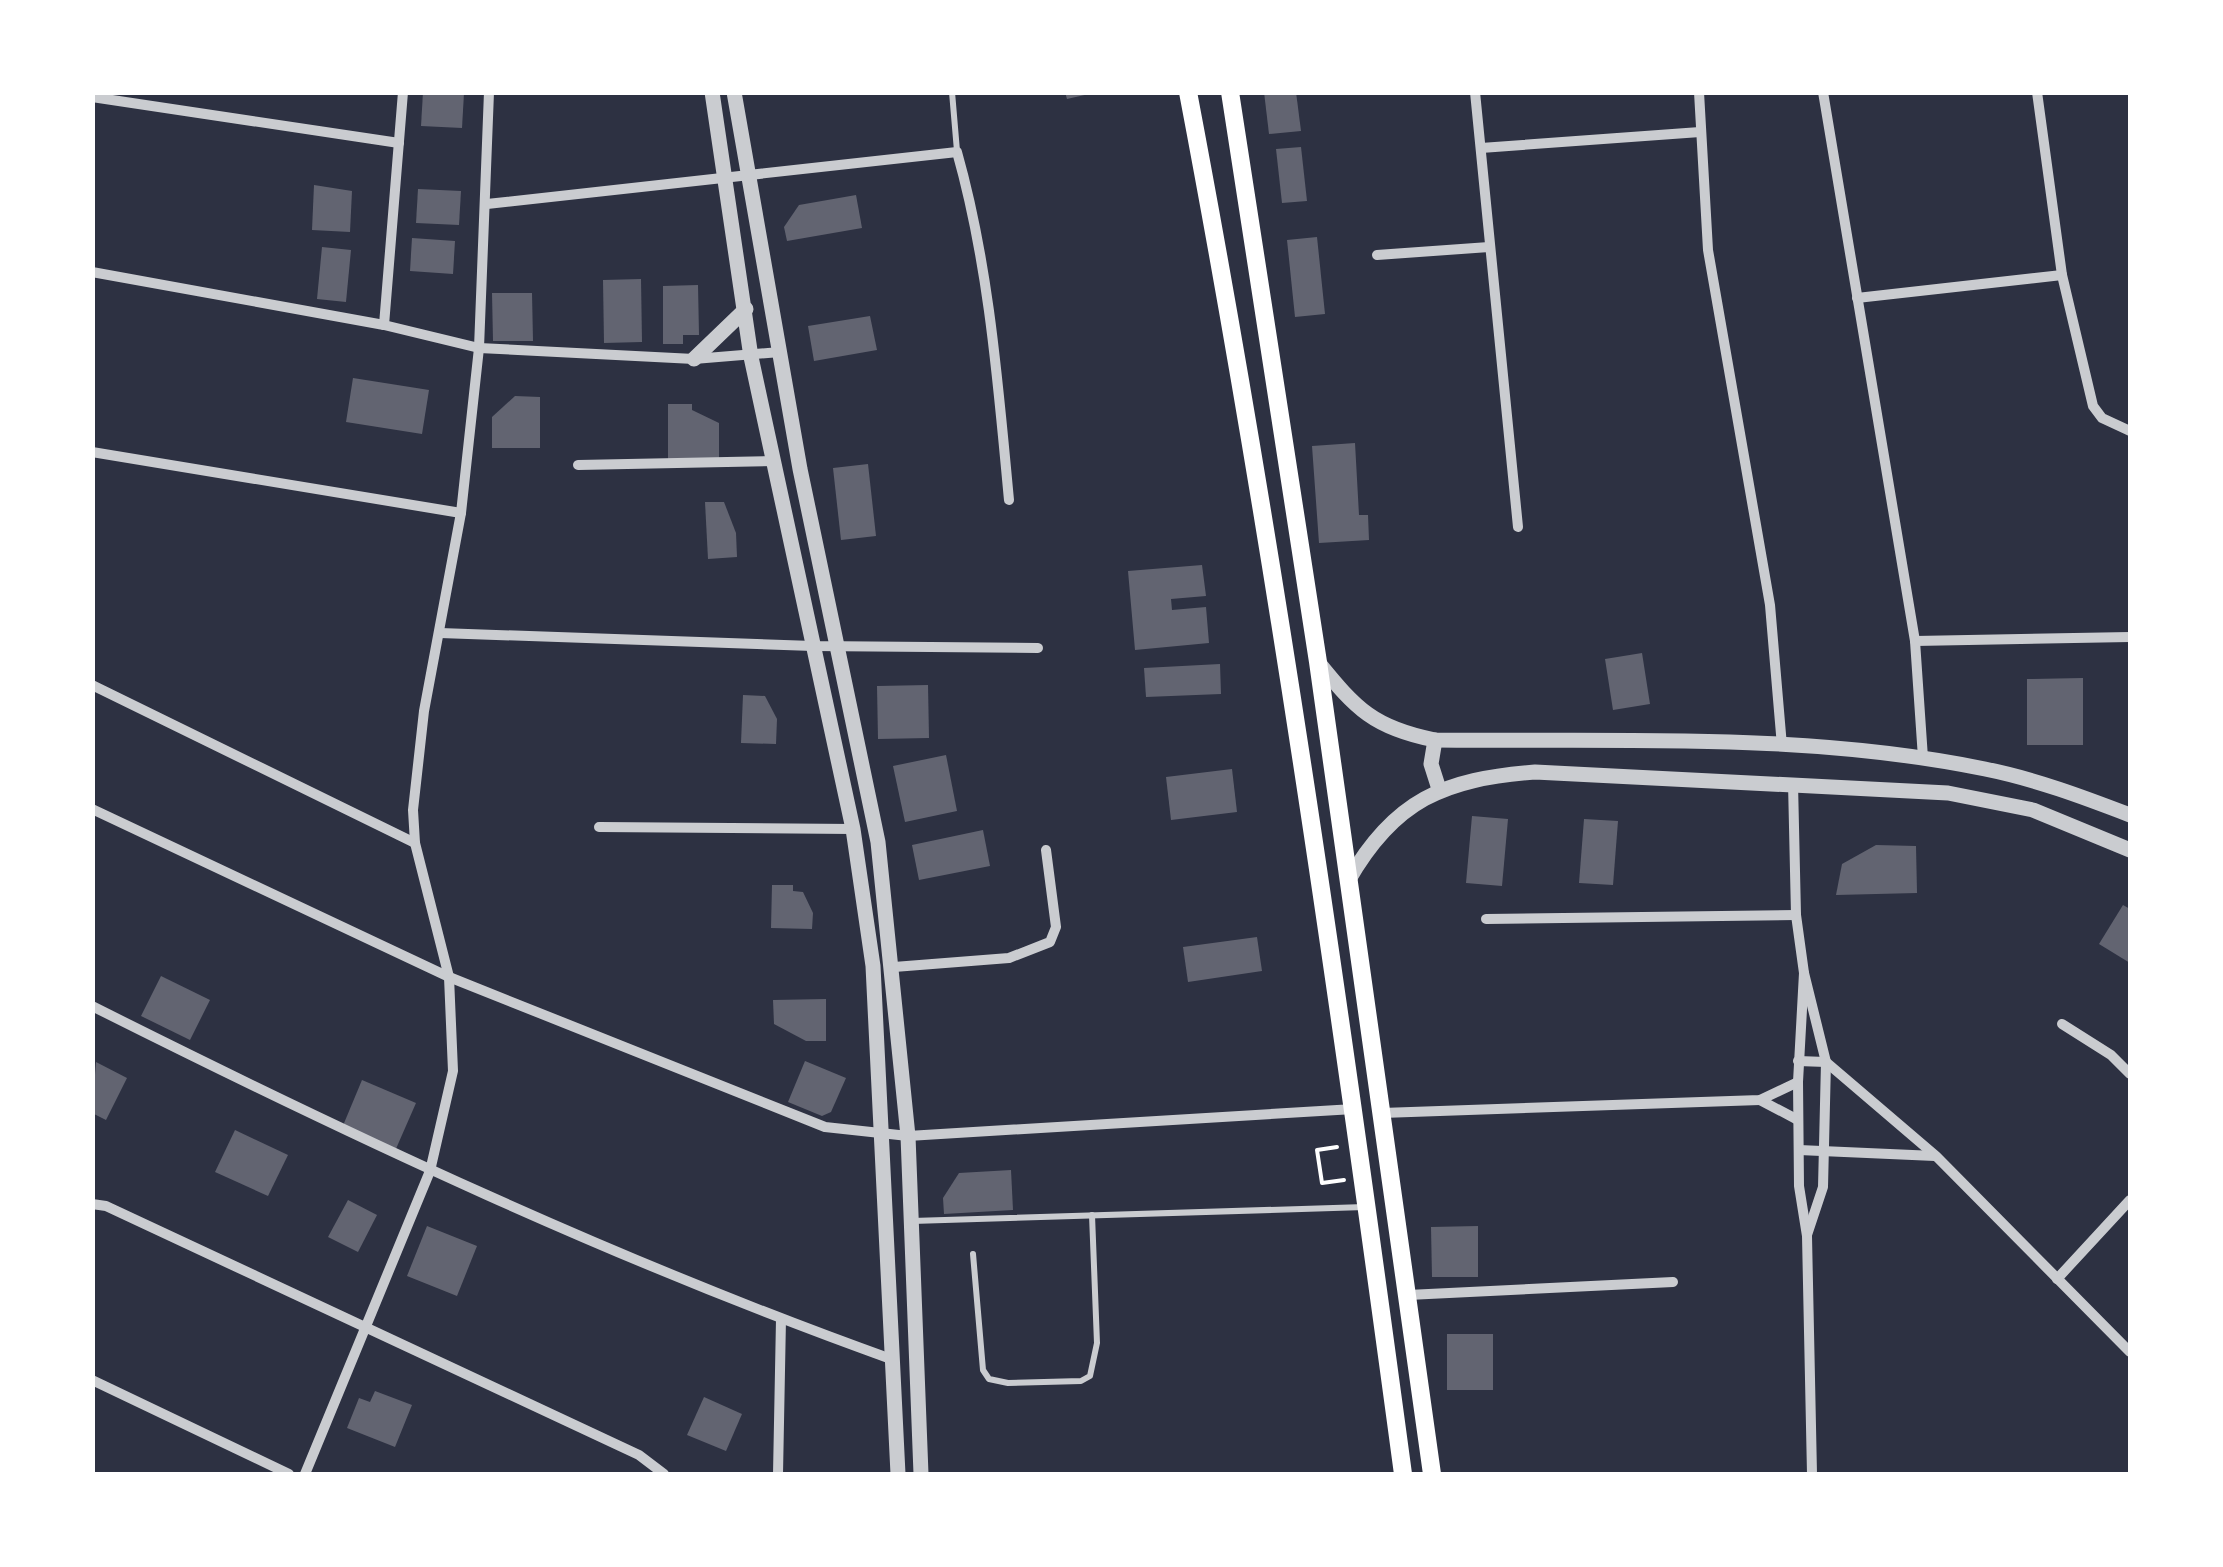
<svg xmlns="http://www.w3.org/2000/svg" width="2223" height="1567" font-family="'Noto Sans',sans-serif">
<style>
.building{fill:#626471}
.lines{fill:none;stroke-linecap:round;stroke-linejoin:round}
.path{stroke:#fff;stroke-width:4}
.service{stroke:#caccd0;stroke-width:6}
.minor{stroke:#caccd0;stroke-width:10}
.tertiary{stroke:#caccd0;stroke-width:15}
.secondary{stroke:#fff;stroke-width:18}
</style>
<rect width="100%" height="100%" fill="#2d3142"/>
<g class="building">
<polygon points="423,92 464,93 462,128 421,126"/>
<polygon points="1065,92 1089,92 1089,94 1067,99"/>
<polygon points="1264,92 1296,92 1301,131 1269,134"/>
<polygon points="1301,147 1307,201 1282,203 1276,149"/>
<polygon points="314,185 352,191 350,232 312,230"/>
<polygon points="418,189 461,191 459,225 416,223"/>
<polygon points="856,195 862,228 787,241 784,227 799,205"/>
<polygon points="1317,237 1325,314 1295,317 1287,240"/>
<polygon points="412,238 455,241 453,274 410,271"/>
<polygon points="322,247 351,250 346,302 317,299"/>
<polygon points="641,279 642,342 604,343 603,280"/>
<polygon points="698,285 699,335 683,335 683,344 663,344 663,286"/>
<polygon points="492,293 532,293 533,341 493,341"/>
<polygon points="870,316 877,350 814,361 808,326"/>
<polygon points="353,378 429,390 422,434 346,422"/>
<polygon points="515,396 540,397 540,448 492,448 492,417"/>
<polygon points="668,404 692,404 692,410 719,423 719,459 668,459"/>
<polygon points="1355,443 1359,515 1368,515 1369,540 1319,543 1312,446"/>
<polygon points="868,464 876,536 841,540 833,468"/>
<polygon points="705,502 724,502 736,533 737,557 708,559"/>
<polygon points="1202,565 1206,596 1171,599 1172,610 1206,607 1209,643 1135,650 1128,571"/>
<polygon points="1642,653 1650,704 1613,710 1605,659"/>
<polygon points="1220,664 1221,694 1146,697 1144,668"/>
<polygon points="2083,678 2083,745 2027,745 2027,679"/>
<polygon points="928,685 929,738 878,739 877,686"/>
<polygon points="743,695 765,696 777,719 776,744 741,743"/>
<polygon points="946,755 957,811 905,822 893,766"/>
<polygon points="1232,769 1237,812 1171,820 1166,777"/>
<polygon points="1472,816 1508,819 1502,886 1466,883"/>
<polygon points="1584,819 1618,821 1613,885 1579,883"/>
<polygon points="983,830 990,866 919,880 912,845"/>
<polygon points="1876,845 1916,846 1917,893 1836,895 1842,864"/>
<polygon points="772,885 793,885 793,891 803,892 813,913 812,929 771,928"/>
<polygon points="2123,905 2130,909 2130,963 2099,944"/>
<polygon points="1257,937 1262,971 1188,982 1183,947"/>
<polygon points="161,976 210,1000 190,1040 141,1016"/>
<polygon points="826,999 826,1041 806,1041 774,1024 773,1000"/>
<polygon points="805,1061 846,1078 831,1112 822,1116 788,1102"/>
<polygon points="96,1062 127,1078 106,1120 92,1113"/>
<polygon points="362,1080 416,1103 395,1151 342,1128"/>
<polygon points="235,1130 288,1155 268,1196 215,1172"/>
<polygon points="1011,1170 1013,1210 944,1214 943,1198 959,1173"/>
<polygon points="348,1200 377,1215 358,1252 328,1237"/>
<polygon points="427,1226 477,1246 457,1296 407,1276"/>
<polygon points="1478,1226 1478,1277 1432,1277 1431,1227"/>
<rect x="1447" y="1334" width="46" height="56"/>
<polygon points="375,1391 412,1405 395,1447 347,1428 359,1398 370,1402"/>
<polygon points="704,1397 742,1414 726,1451 687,1435"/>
</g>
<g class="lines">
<polyline class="path" points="1337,1147 1317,1150 1322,1183 1344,1180"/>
<g class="service">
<polyline points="952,92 957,151"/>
<polyline points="912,1221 1365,1207"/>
<polyline points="973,1254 983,1370 989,1379 1008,1383 1081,1381 1090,1376 1097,1343 1092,1215"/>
</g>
<g class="minor">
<polyline points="1475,92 1518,527"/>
<polyline points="1699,92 1708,250 1770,605 1782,746"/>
<polyline points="1823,92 1915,641 1923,758"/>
<polyline points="2037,92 2062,275 2093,406 2102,418 2130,431"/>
<polyline points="92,97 399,143"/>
<polyline points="1481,148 1700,132"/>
<path d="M487,204L957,152C989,265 998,384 1009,500"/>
<polyline points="1377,255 1489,247"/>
<polyline points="92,272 384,325 479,348 694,359 780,352"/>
<polyline points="1857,298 2062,275"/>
<polyline points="384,325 403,92"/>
<polyline points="92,452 461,513"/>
<polyline points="578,465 775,461"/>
<polyline points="440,633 813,646 1038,648"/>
<polyline points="1915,641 2130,637"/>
<polyline points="92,685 415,843"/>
<polyline points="1793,783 1796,915 1804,973 1826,1062 1823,1187 1807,1235"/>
<polyline points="92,809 449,977 825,1127 908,1136 1354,1109"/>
<polyline points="599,827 853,829"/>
<polyline points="1486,919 1796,915"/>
<polyline points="894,967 1009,958 1050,942 1056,927 1046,850"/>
<polyline points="1804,973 1798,1082 1799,1186 1807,1236 1812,1474"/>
<path d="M92,1006C353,1137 617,1261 891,1359"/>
<polyline points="2062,1024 2111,1055 2130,1074"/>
<polyline points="1798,1061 1826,1062 1936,1156 2130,1352"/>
<polyline points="1760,1100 1798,1120"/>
<polyline points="1382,1113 1760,1100 1798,1082"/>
<polyline points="1799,1150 1935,1156"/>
<polyline points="92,1204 106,1206 639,1455 664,1474"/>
<polyline points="2057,1279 2130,1200"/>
<polyline points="1408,1295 1673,1282"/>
<polyline points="92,1380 289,1474"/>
<polyline points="305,1474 430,1171 453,1071 449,977 415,843 413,810 424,711 461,513 479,348 489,92"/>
<polyline points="778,1474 781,1319"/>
</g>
<g class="tertiary">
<polyline points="712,92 751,357 853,829 873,966 898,1474"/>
<polyline points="734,92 800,469 878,842 908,1136 921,1474"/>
<polyline points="694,359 746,309"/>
<path d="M1318,662C1356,709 1374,728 1435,740C1616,742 1806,732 1985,769C2035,779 2083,797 2130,815"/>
<polyline points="1435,740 1431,764 1439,789"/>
<path d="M1348,881C1394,800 1444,779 1535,772L1948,793L2033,810L2130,850"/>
</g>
<g class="secondary">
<path d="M1188,92C1275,550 1341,1013 1403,1474"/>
<polyline points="1230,92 1318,662 1432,1474"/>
</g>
</g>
<rect width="2223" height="1567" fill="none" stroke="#ffffff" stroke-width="190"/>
</svg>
